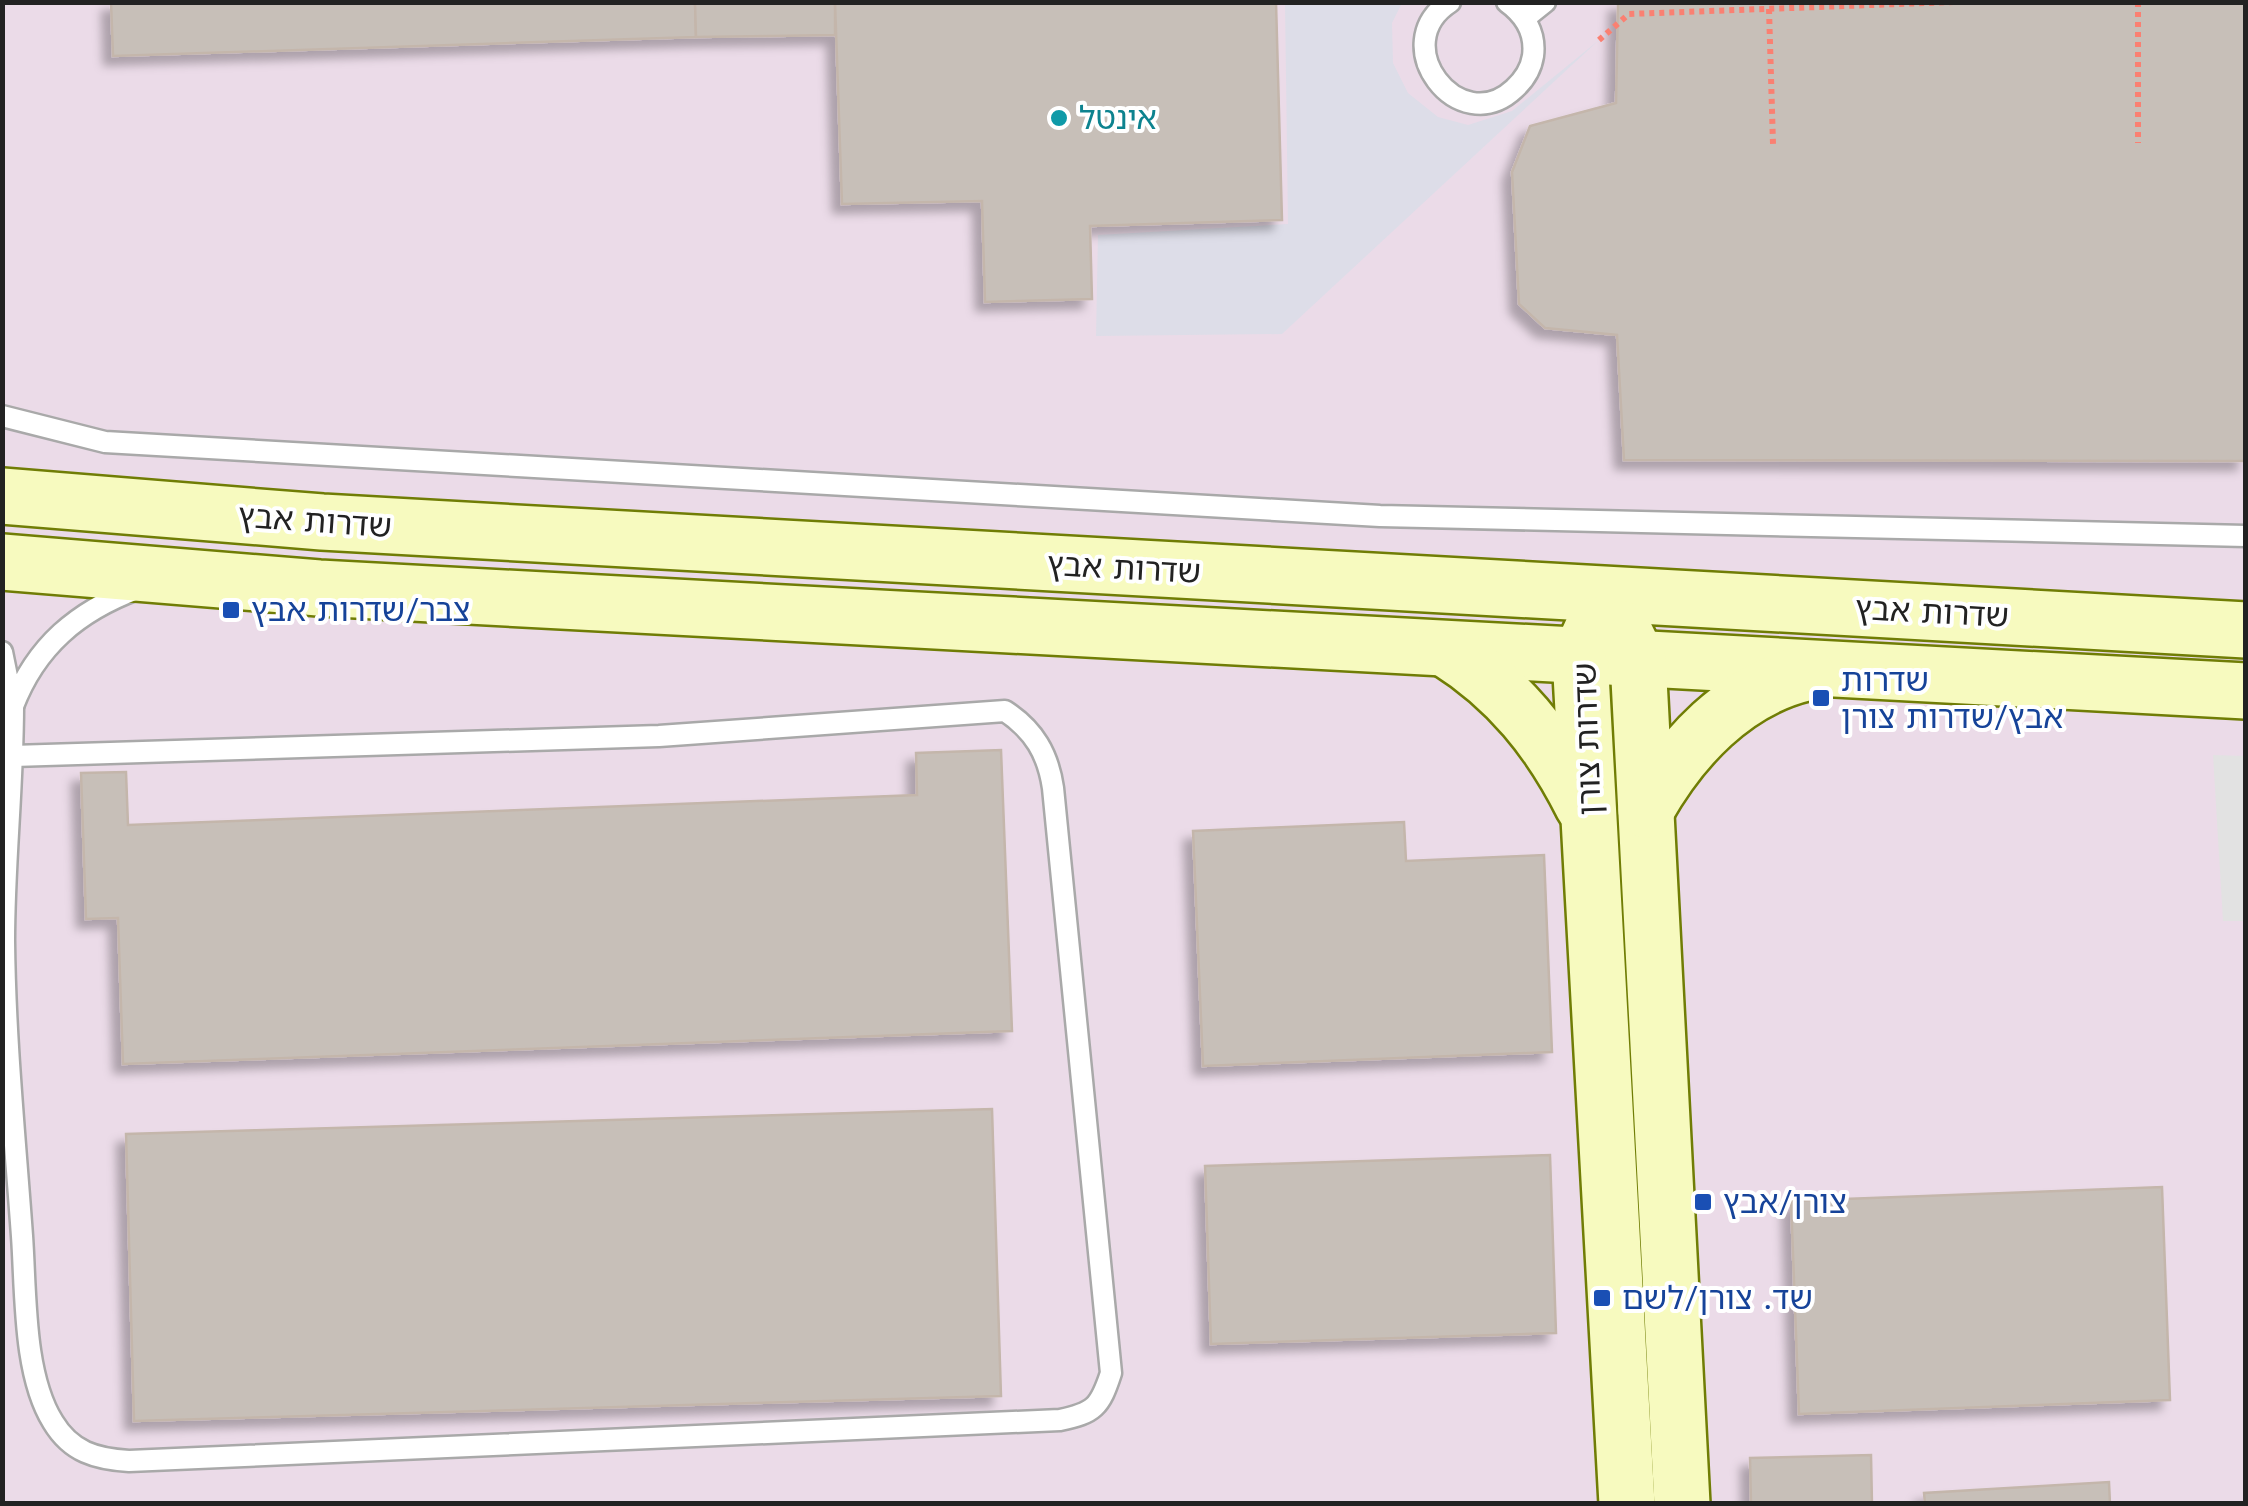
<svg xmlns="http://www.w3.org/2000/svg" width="2248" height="1506" font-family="'Work Sans','Noto Sans Hebrew',sans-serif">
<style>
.industrial{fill:#ebdbe8}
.parking{fill:#e2e2e2}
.plaza{fill:#dddde8}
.building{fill:#c7bfb8;stroke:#c4b6ab;stroke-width:2.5;filter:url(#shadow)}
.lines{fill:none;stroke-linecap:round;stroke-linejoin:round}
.lane-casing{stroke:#a9a9a9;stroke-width:25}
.secondary-casing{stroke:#707d05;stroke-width:60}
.path{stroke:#fa8072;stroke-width:6;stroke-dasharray:5 5;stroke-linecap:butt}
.lane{stroke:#fff;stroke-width:20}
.secondary{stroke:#f7fabf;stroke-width:55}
.culture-dot{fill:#0f9aa8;stroke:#fff;stroke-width:4}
.transit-dot{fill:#1a4fb4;stroke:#fff;stroke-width:4}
.labels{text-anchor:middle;stroke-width:8;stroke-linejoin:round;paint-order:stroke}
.culture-label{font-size:32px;fill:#0d838f;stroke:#fff;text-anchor:start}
.street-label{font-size:32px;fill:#222;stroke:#fff}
.transit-label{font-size:32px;fill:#164399;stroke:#fff;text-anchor:start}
</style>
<defs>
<filter id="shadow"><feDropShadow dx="-9" dy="9" stdDeviation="5" flood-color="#0004"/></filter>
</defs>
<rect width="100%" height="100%" fill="#f2efe9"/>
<rect class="industrial" x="3" y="3" width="2242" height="1500"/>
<polygon class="parking" points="2213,755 2245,756 2245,921 2223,921"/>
<polygon class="plaza" points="1285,3 1402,3 1392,23 1393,63 1408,93 1438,117 1468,125 1512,111 1599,40 1282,334 1096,336 1098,235 1288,224"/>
<g class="building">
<polygon points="111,2 695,2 696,37 113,56"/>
<polygon points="695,2 835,2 835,35 696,37"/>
<polygon points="835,2 1276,2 1282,220 1090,226 1092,299 985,302 982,201 842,204"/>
<polygon points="1618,2 2246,2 2246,461 1624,460 1617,335 1545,328 1519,304 1512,172 1530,126 1616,103"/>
<polygon points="1001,750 1012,1031 123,1064 118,918 86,919 81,773 126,772 128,825 917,795 916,753"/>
<polygon points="1404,822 1406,861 1544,855 1552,1052 1203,1066 1193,831"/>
<polygon points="992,1109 1001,1396 134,1421 126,1134"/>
<polygon points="1550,1155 1556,1333 1211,1344 1205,1166"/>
<polygon points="2162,1187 2170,1400 1799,1414 1791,1201"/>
<polygon points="1871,1455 1872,1504 1751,1504 1750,1458"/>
<polygon points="2109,1482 2110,1504 1925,1504 1924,1493"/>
</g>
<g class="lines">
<defs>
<g id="lane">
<path d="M1450,2C1385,44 1459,140 1514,89C1524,80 1531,69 1533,56C1536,33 1525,15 1507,2"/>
<polyline points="1525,18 1545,2"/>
<polyline points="2,416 105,442 1380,516 2246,536"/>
<path d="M2,652L13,706C36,646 78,611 137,589"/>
<path d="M13,756L659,736L1005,711C1034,730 1048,754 1053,788L1111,1373C1100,1407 1094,1413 1060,1420L129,1461C96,1459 71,1452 53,1422C23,1374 26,1292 22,1236C15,1138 5,1040 4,941C4,863 13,785 13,706"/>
</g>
<g id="secondary">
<polyline points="2,496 322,522 2246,630"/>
<polyline points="2,562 319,588 2246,691"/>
<polyline points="1594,625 1580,656 1627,1504"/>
<polyline points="1623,629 1638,660 1682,1504"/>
<path d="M1446,649C1508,688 1550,740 1583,806"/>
<path d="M1646,810C1681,748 1734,690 1806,673"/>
</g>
</defs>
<use href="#lane" class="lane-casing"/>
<use href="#secondary" class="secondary-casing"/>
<g class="path">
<polyline points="2138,2 2138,143"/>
<polyline points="1769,9 1773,144"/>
<polyline points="1599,40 1629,14 1953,2"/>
</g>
<use href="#lane" class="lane"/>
<use href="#secondary" class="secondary"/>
</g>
<circle class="culture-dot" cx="1059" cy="118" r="10"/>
<g class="transit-dot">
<rect x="221" y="600" width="20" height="20" rx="5"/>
<rect x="1811" y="688" width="20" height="20" rx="5"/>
<rect x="1693" y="1192" width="20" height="20" rx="5"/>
<rect x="1592" y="1288" width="20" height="20" rx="5"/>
</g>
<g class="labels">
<g class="culture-label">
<text x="1079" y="129">אינטל</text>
</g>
<g class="street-label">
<text transform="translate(315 521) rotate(4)" y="11">שדרות אבץ</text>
<text transform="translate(1124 568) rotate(3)" y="11">שדרות אבץ</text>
<text transform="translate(1932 612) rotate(3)" y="11">שדרות אבץ</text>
<text transform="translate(1587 739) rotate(-92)" y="11">שדרות צורן</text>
</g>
<g class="transit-label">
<text x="251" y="621">צבר/שדרות אבץ</text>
<text x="1841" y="691">שדרות<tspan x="1841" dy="37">אבץ/שדרות צורן</tspan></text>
<text x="1723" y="1213">צורן/אבץ</text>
<text x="1622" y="1309">שד. צורן/לשם</text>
</g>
</g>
<rect width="2248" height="1506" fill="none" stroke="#222222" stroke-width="10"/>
</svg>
